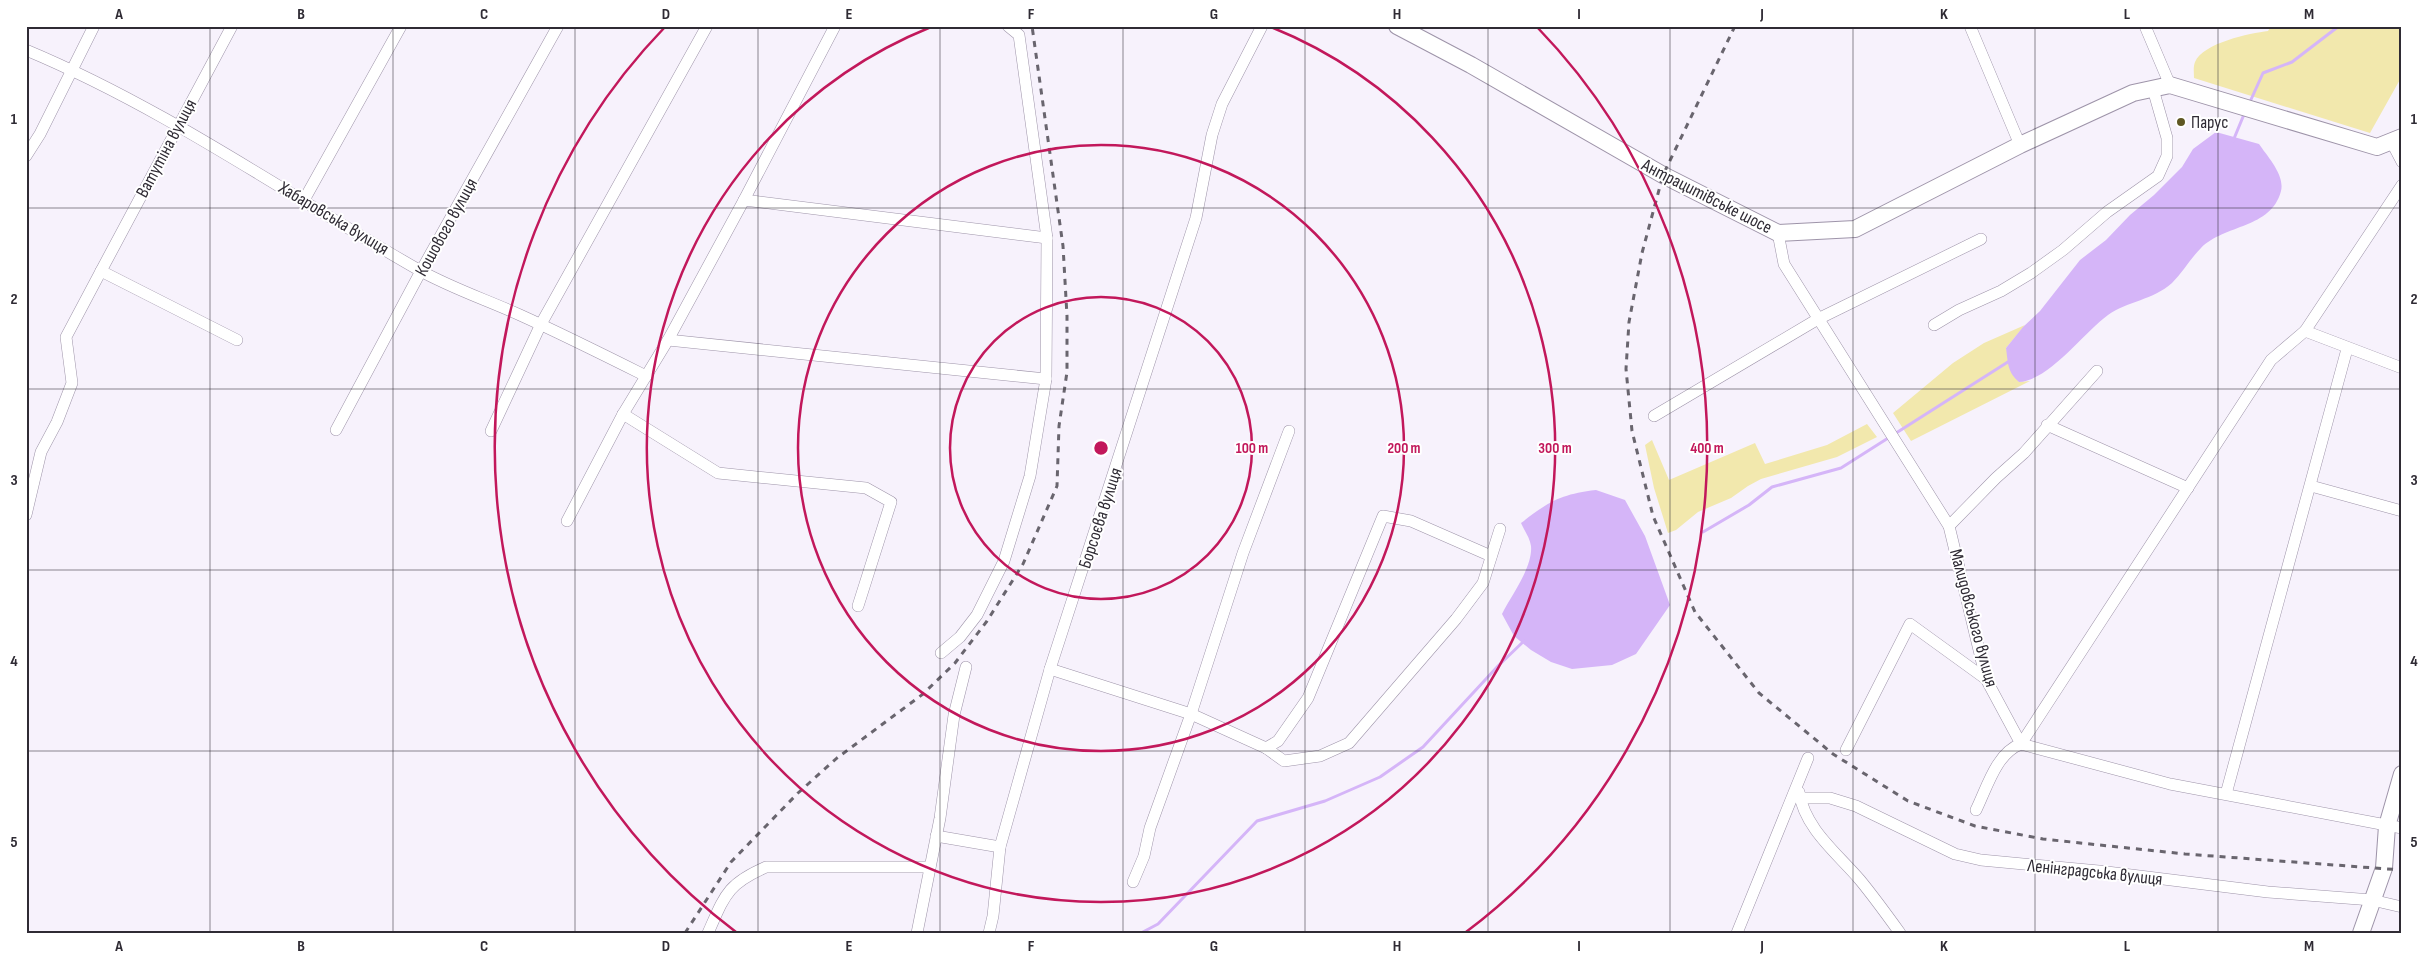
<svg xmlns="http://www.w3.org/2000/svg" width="2428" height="959" font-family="'Sofia Sans Condensed',sans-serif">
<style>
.green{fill:#f2e8ad}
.water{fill:#d5b5f8}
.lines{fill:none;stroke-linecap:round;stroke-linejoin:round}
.stream{stroke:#d5b5f8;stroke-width:3}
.street-casing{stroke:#9e94a9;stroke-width:12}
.secondary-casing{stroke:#9e94a9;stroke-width:18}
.street{stroke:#fff;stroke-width:11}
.secondary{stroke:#fff;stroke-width:16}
.rail{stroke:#69656e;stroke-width:3;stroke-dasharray:6 6;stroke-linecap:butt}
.grid{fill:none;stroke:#2f2b34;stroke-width:1;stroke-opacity:0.55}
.ring{fill:none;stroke:#c2185b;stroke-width:2.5}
.poi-dot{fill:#5f5723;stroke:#fff;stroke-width:2}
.labels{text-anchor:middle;stroke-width:4;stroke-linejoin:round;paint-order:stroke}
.poi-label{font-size:18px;fill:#2f2b34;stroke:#fff;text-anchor:start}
.street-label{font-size:18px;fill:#2f2b34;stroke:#fff}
.centre{fill:#c2185b;stroke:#fff;stroke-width:2.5}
.ring-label{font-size:15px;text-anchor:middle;font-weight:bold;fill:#c2185b;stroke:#fff;stroke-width:4;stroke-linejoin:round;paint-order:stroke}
.neatline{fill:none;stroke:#2f2b34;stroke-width:2}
.grid-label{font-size:16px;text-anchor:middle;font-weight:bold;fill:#2f2b34}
</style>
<rect width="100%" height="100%" fill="#f7f2fc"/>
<g class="green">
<path d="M2271,26H2402V76L2370,133L2194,78C2194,73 2193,67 2195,62C2203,43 2250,33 2268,31Z"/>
<polygon points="2025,325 2006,348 2019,382 2030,381 1911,441 1893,413 1953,363 1984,343"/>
<polygon points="1867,424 1877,437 1837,457 1761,479 1748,486 1731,498 1698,512 1676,530 1668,533 1654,488 1645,445 1652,440 1669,480 1755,443 1765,464 1827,445"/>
</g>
<g class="water">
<path d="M2216,132L2259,144C2267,156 2285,175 2281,191C2271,229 2225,224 2201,248C2190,259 2183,272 2172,283C2153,300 2128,301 2108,315C2083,333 2050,380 2019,382C2007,372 2008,362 2006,348L2023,327L2040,311L2080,260L2106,240L2130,215L2154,195L2182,167L2193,149Z"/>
<path d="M1596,490L1625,500L1645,536L1670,605L1636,654L1612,665L1572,669L1551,662L1531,650L1514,636L1502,614C1512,594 1533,567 1531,546C1530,538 1524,530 1521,523C1548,502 1561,494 1596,490Z"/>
</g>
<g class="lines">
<g class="stream">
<polyline points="2249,104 2263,73 2292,62 2339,26"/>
<polyline points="2233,141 2245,112"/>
<polyline points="1703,532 1749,505 1772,487 1841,468 2011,360"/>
<polyline points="1141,933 1158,924 1257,821 1325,801 1380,777 1423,747 1498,666 1524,641"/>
</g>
<defs>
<g id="street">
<polyline points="1970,26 2020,145"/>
<polyline points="2145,26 2170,85"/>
<path d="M26,50C165,108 289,196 419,270C451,288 487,300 520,315C562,334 604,355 646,376"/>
<polyline points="2391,141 2402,162"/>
<polyline points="26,156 40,134 94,26"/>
<polyline points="304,200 401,26"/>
<polyline points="744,200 1047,238"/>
<polyline points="1778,233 1784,264 1949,526 1986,679 2021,744 2170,784 2402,828"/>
<polyline points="101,271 232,26"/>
<polyline points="1934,325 1959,310 2001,291 2031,273 2063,250 2107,212 2158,176 2167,156 2167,138 2153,89"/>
<polyline points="2305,331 2402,368"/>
<polyline points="668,340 1046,379"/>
<polyline points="623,414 718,473 866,488 891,502 858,606"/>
<polyline points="1654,416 1818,319 1981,239"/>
<polyline points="2047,425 2188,488"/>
<polyline points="336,430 421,271 558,26"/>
<polyline points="491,431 541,324 707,26"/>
<polyline points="2311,486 2402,511"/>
<polyline points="26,515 41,452 57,422 72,383 66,337 101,271 237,340"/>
<polyline points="567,521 623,414 668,340 744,200 835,26"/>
<polyline points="1949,526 1996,478 2024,453 2097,371"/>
<polyline points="941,653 960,637 977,615 1004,561 1030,476 1046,379 1047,238 1019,35 1008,26"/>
<polyline points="1050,669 1191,714 1266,748 1278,741 1308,698 1383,516 1411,521 1491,556"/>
<polyline points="1266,748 1284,761 1320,756 1349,743 1456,619 1483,583 1500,529"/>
<polyline points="1846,750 1910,624 1986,679"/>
<path d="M1799,792C1805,829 1837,853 1860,880C1874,897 1887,915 1900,933"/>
<polyline points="2226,794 2347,349"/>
<polyline points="1800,798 1830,798 1856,806 1955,854 1981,860 2099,871 2268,892 2372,900 2402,907"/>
<path d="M1976,810C1987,788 1996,753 2021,744L2271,360L2305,331L2402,185"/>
<polyline points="936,836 1000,847"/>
<polyline points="1133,882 1144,856 1150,828 1191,714 1243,553 1289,431"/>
<path d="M708,933C725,895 727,884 766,867H930"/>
<polyline points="917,933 940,818 954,715 966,667"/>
<polyline points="989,933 993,916 1000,847 1050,669 1196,218 1212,135 1222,104 1262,26"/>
<polyline points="1737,933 1808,758"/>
</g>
<g id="secondary">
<polyline points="1397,26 1471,65 1663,175 1778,233 1855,229 2020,145 2133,93 2170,85 2377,147 2402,137"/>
<polyline points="2361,933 2384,868 2387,826 2402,774"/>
</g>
</defs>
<use href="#street" class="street-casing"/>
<use href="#secondary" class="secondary-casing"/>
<use href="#street" class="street"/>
<use href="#secondary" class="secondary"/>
<g class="rail">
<polyline points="1735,26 1663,175 1642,253 1629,322 1626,369 1632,431 1653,516 1695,612 1759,693 1833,754 1908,801 1975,826 2043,839 2185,854 2402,870"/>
<polyline points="685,933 731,862 798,793 837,758 923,694 955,663 987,621 1023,564 1057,486 1059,426 1067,372 1067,316 1063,246 1032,26"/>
</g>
</g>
<path class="grid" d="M210,26V933M393,26V933M575,26V933M758,26V933M940,26V933M1123,26V933M1305,26V933M1488,26V933M1670,26V933M1853,26V933M2035,26V933M2218,26V933M26,208H2402M26,389H2402M26,570H2402M26,751H2402"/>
<g class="ring">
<circle cx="1101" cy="448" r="151"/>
<circle cx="1101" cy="448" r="303"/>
<path d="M1271 27A454 454 0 1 1 931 27"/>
<path d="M736 932A606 606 0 0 1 665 27M1537 27A606 606 0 0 1 1466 932"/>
</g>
<circle class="poi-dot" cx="2181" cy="122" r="5"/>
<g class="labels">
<g class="poi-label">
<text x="2191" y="128">Парус</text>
</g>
<g class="street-label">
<text transform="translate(166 148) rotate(-62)" y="6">Ватутіна вулиця</text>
<text transform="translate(1707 196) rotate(27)" y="6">Антрацитівське шосе</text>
<text transform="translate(334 218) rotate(31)" y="6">Хабаровська вулиця</text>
<text transform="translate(446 227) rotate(-61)" y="6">Кошового вулиця</text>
<text transform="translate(1100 518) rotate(-72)" y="6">Борсоєва вулиця</text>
<text transform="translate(1974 618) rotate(75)" y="6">Малидовського вулиця</text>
<text transform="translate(2095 872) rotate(6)" y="6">Ленінградська вулиця</text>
</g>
</g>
<circle cx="1101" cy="448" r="8" class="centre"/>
<g class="ring-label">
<text x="1252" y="453">100 m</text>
<text x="1404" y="453">200 m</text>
<text x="1555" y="453">300 m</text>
<text x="1707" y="453">400 m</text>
</g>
<rect width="2428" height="959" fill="none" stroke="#ffffff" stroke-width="55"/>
<rect x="28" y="28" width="2372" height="904" class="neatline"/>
<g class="grid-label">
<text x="119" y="19">A</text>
<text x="301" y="19">B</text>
<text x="484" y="19">C</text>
<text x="666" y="19">D</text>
<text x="849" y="19">E</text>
<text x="1031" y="19">F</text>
<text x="1214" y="19">G</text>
<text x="1397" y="19">H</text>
<text x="1579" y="19">I</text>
<text x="1762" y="19">J</text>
<text x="1944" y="19">K</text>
<text x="2127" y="19">L</text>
<text x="2309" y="19">M</text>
<text x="14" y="124">1</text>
<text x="2414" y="124">1</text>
<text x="14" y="304">2</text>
<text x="2414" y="304">2</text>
<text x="14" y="485">3</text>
<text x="2414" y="485">3</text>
<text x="14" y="666">4</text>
<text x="2414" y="666">4</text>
<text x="14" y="847">5</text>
<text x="2414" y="847">5</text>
<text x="119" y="951">A</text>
<text x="301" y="951">B</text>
<text x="484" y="951">C</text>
<text x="666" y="951">D</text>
<text x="849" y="951">E</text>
<text x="1031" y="951">F</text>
<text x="1214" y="951">G</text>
<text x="1397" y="951">H</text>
<text x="1579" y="951">I</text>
<text x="1762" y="951">J</text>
<text x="1944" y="951">K</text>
<text x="2127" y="951">L</text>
<text x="2309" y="951">M</text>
</g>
</svg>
